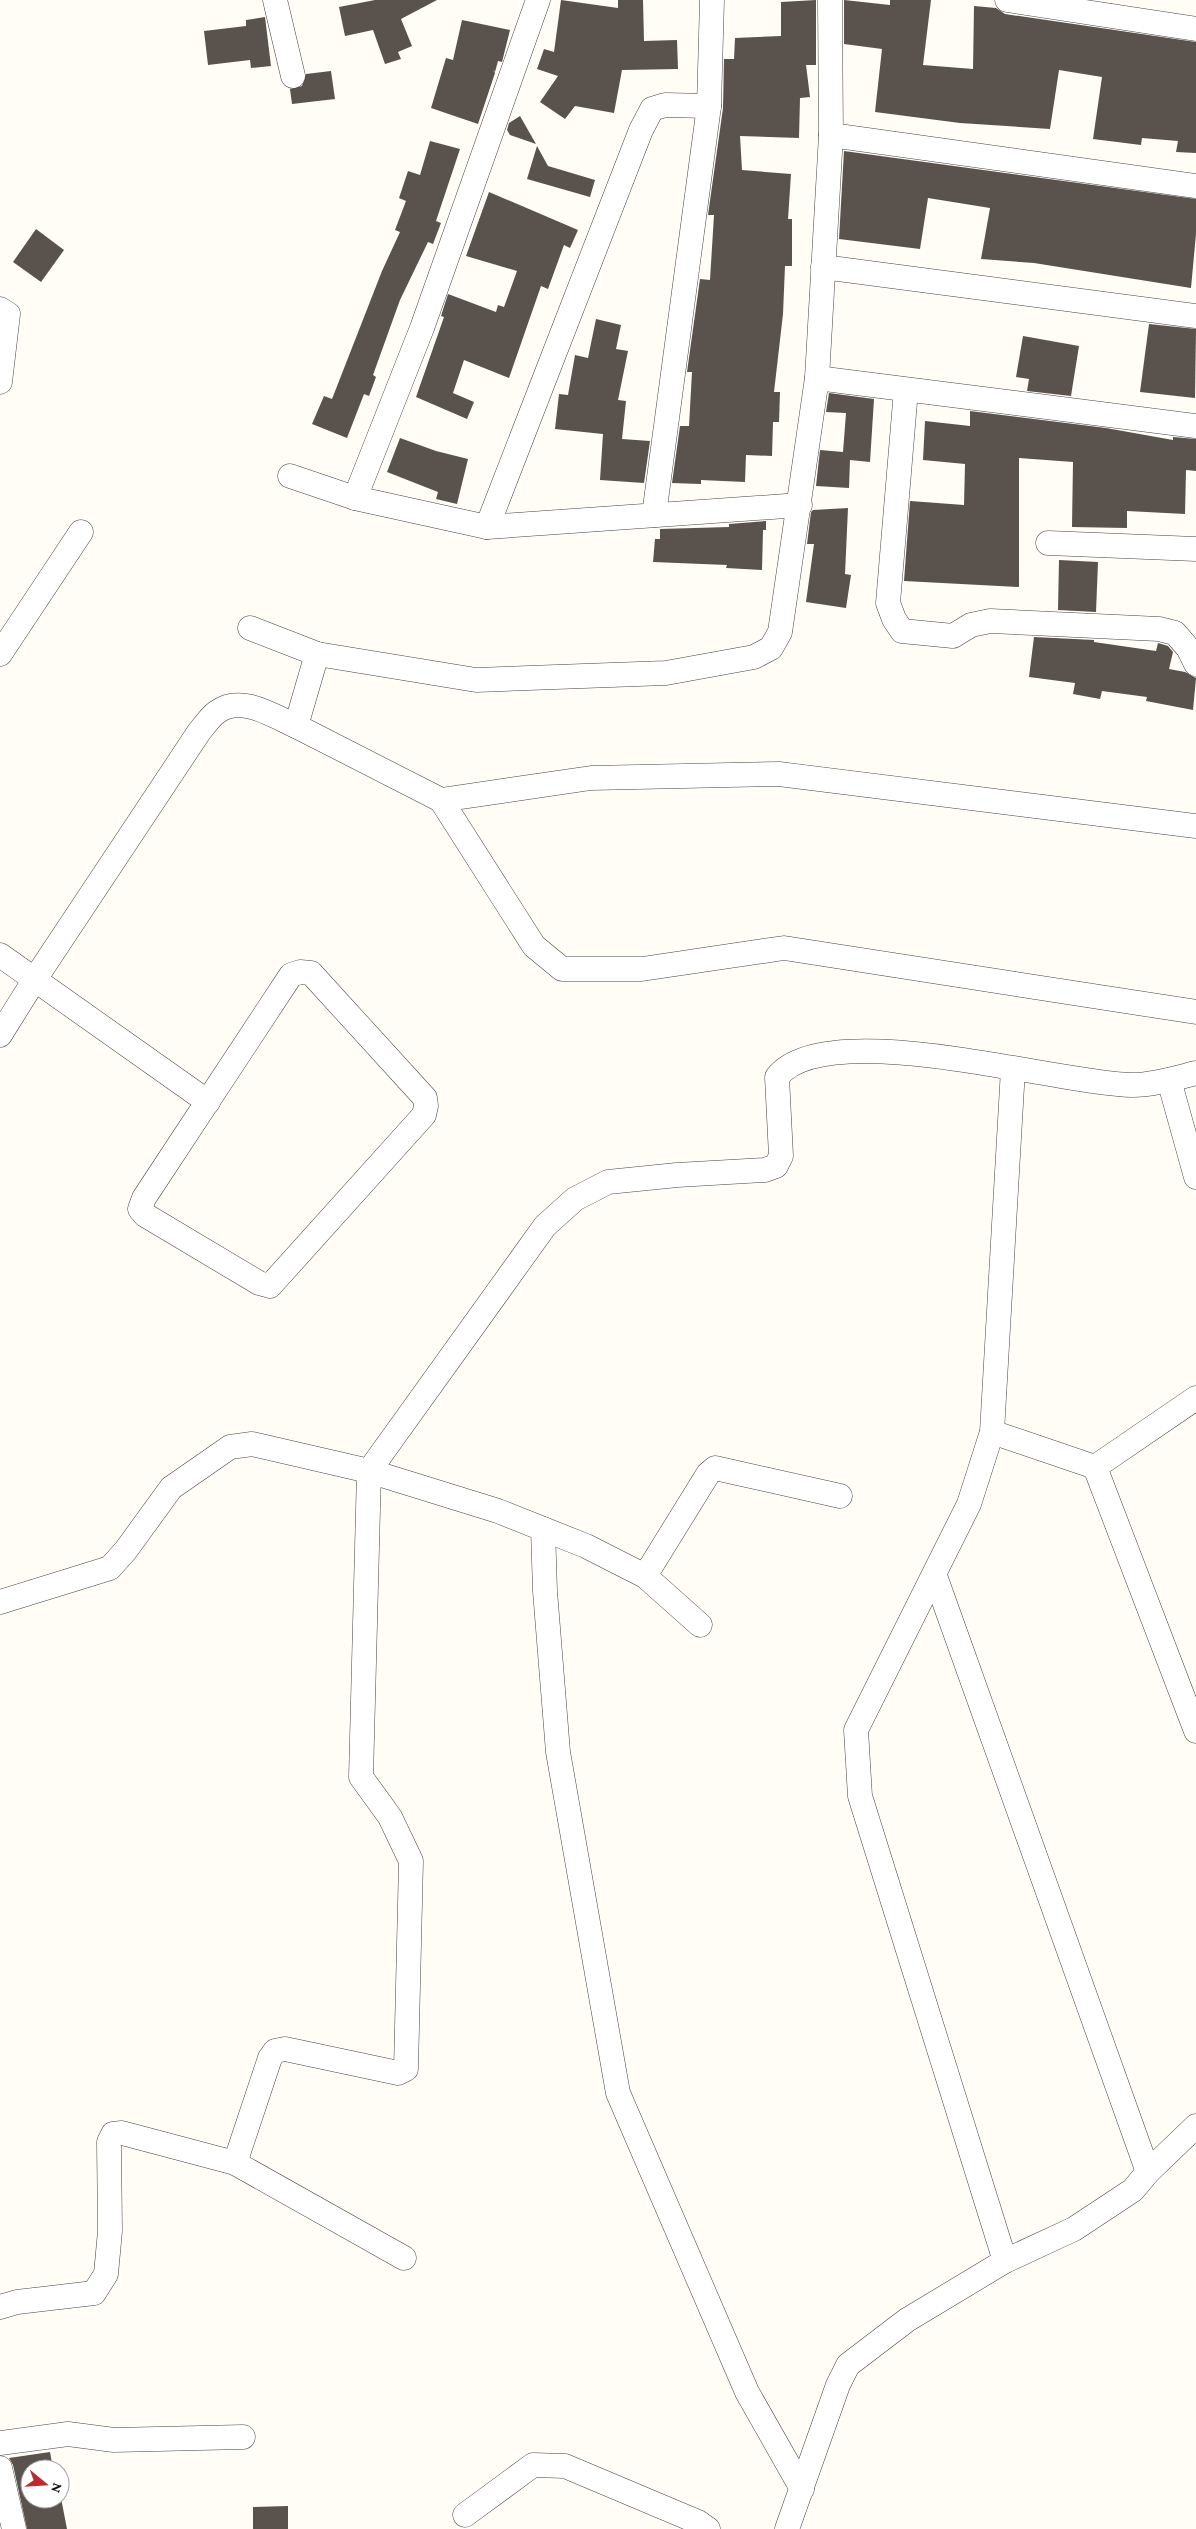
<svg xmlns="http://www.w3.org/2000/svg" width="1196" height="2529" font-family="'Crimson Pro',serif">
<style>
.building{fill:#5a524d}
.lines{fill:none;stroke-linecap:round;stroke-linejoin:round}
.minor-casing{stroke:#444;stroke-width:25}
.minor{stroke:#fff;stroke-width:24}
</style>
<rect width="100%" height="100%" fill="#fffdf5"/>
<g class="building">
<polygon points="375,0 437,0 401,19 412,46 398,52 401,59 385,64 373,30 345,36 339,7"/>
<polygon points="561,0 618,8 618,0 643,0 644,41 677,40 678,69 622,70 614,113 575,106 565,119 540,102 558,76 537,69 544,49 554,52"/>
<polygon points="816,0 816,65 806,65 810,97 800,98 799,138 740,136 742,170 791,174 788,219 792,219 792,266 785,266 783,314 774,392 780,392 779,422 773,422 772,456 746,455 745,482 701,480 701,484 672,483 680,426 689,426 692,372 687,372 700,279 710,280 714,215 708,215 723,108 724,59 734,59 735,38 781,36 781,2"/>
<polygon points="844,0 890,5 890,0 931,0 923,65 973,69 974,6 996,8 1005,14 1196,42 1196,153 1176,152 1178,141 1142,138 1141,145 1093,139 1102,77 1059,70 1050,129 960,123 875,112 882,49 844,44"/>
<polygon points="265,17 271,66 251,68 250,60 208,65 204,31 246,26 246,20"/>
<polygon points="462,20 510,30 502,62 498,61 495,72 493,70 495,73 478,124 431,108 446,58 453,60"/>
<polygon points="331,71 335,99 292,104 290,89 302,86 306,74"/>
<polygon points="520,116 536,144 510,135 507,130 509,123"/>
<polygon points="430,141 460,149 436,221 441,223 433,244 428,242 400,300 373,375 376,377 369,396 364,394 347,438 312,424 324,396 332,399 382,271 400,232 395,230 406,201 399,198 408,171 420,175"/>
<polygon points="537,146 548,166 595,180 590,197 527,179"/>
<polygon points="844,151 1196,199 1196,234 1191,288 1034,263 981,259 990,208 928,198 920,249 839,239"/>
<polygon points="489,192 578,230 570,248 564,245 548,289 541,286 509,378 464,360 453,393 474,402 467,419 416,397 444,317 441,316 448,294 496,312 498,305 504,307 517,271 466,256"/>
<polygon points="36,229 64,250 41,282 13,262"/>
<polygon points="596,319 621,325 616,349 628,351 618,400 626,401 622,439 650,441 644,483 600,480 603,434 555,429 559,394 568,395 575,355 588,358"/>
<polygon points="1149,324 1196,329 1195,398 1140,392"/>
<polygon points="1023,336 1079,346 1071,396 1027,391 1029,379 1016,377"/>
<polygon points="829,393 874,399 870,462 850,460 849,488 816,486 820,450 843,452 846,413 826,412"/>
<polygon points="970,411 1106,428 1173,440 1173,437 1196,439 1196,471 1186,470 1185,514 1127,511 1127,528 1072,527 1073,462 1019,458 1019,587 904,581 910,501 964,505 965,464 923,460 925,421 970,426"/>
<polygon points="400,438 436,451 468,459 457,504 436,499 438,492 387,472"/>
<polygon points="848,508 845,574 851,575 846,608 806,602 814,544 807,544 811,512 813,510"/>
<polygon points="766,521 766,530 763,530 762,570 726,568 727,565 653,562 655,539 660,539 660,529 729,527 729,524"/>
<polygon points="1059,560 1098,562 1096,612 1058,610"/>
<polygon points="1034,637 1094,640 1094,642 1156,651 1158,643 1168,646 1173,652 1169,669 1185,672 1196,678 1193,710 1146,701 1147,697 1102,691 1100,699 1073,694 1075,683 1029,677"/>
<polygon points="50,2452 53,2469 30,2469 30,2499 61,2498 67,2529 27,2529 13,2465 9,2458"/>
<polygon points="288,2506 288,2529 253,2529 253,2507"/>
</g>
<g class="lines">
<defs>
<g id="minor">
<polyline points="275,0 293,76"/>
<polyline points="538,0 422,328 355,498 487,527 800,505"/>
<polyline points="830,0 831,135 817,378 780,632 771,648 754,657 666,673 476,680 317,654 296,726 441,800 591,778 779,774 1196,826"/>
<polyline points="1007,0 1196,29"/>
<polyline points="831,135 1196,186"/>
<polyline points="823,267 1196,316"/>
<polyline points="0,309 8,314 0,382"/>
<polyline points="817,378 1196,426"/>
<polyline points="906,390 888,603 894,619 902,631 953,636 971,625 990,621 1159,629 1175,633 1188,648 1196,664"/>
<polyline points="290,476 355,498"/>
<polyline points="654,515 709,106 712,0"/>
<polyline points="487,527 641,130 652,109 665,105 709,106"/>
<polyline points="1048,543 1196,549"/>
<polyline points="250,628 317,654"/>
<polyline points="0,654 81,532"/>
<polyline points="441,800 534,946 562,969 642,969 784,948 1196,1012"/>
<polyline points="0,955 208,1102"/>
<polygon points="300,972 311,973 425,1098 426,1106 424,1115 270,1286 259,1283 145,1215 140,1209 144,1198 291,975"/>
<path d="M0,1035L35,979L199,732C204,726 210,717 217,712C241,694 273,716 296,726"/>
<polyline points="1169,1080 1196,1177"/>
<polyline points="1196,1398 1095,1467 1196,1731"/>
<polyline points="992,1432 1095,1467"/>
<polyline points="543,1529 545,1591 558,1752 618,2093 747,2392 802,2489"/>
<polyline points="645,1576 708,1474 715,1468 840,1496"/>
<polyline points="935,1576 1148,2172"/>
<path d="M0,1602L110,1568L126,1550L171,1488L230,1447L252,1444L369,1471L545,1226L575,1199L608,1182L677,1175L765,1170L776,1166L781,1156L777,1077C825,1015 1058,1084 1133,1085C1153,1085 1176,1078 1196,1073"/>
<polyline points="235,2163 404,2258"/>
<polyline points="1005,2261 860,1796 856,1730 969,1504 992,1432 1013,1069"/>
<polyline points="0,2307 17,2302 94,2293 106,2274 110,2231 109,2142 113,2134 122,2133 235,2163 270,2058 275,2051 285,2049 398,2073 406,2069 411,1861 390,1817 361,1777 369,1471 498,1511 586,1546 645,1576 700,1625"/>
<polyline points="0,2443 68,2434 114,2440 243,2437"/>
<polyline points="0,2468 14,2529"/>
<polyline points="465,2515 533,2465 565,2466 698,2522 708,2529"/>
<polyline points="787,2529 838,2385 848,2365 907,2320 1005,2261 1074,2229 1133,2190 1148,2172 1196,2126"/>
</g>
</defs>
<use href="#minor" class="minor-casing"/>
<use href="#minor" class="minor"/>
</g>
<g transform="translate(45 2484) rotate(108)"><circle r="24" fill="#ffffff" stroke="#a0a0a0"/>
<path d="M0-4L9 19L0 12L-9 19Z" fill="#c4262e"/>
<text y="-8" font-size="14" font-weight="bold" text-anchor="middle" fill="#111111">N</text>
</g>
</svg>
